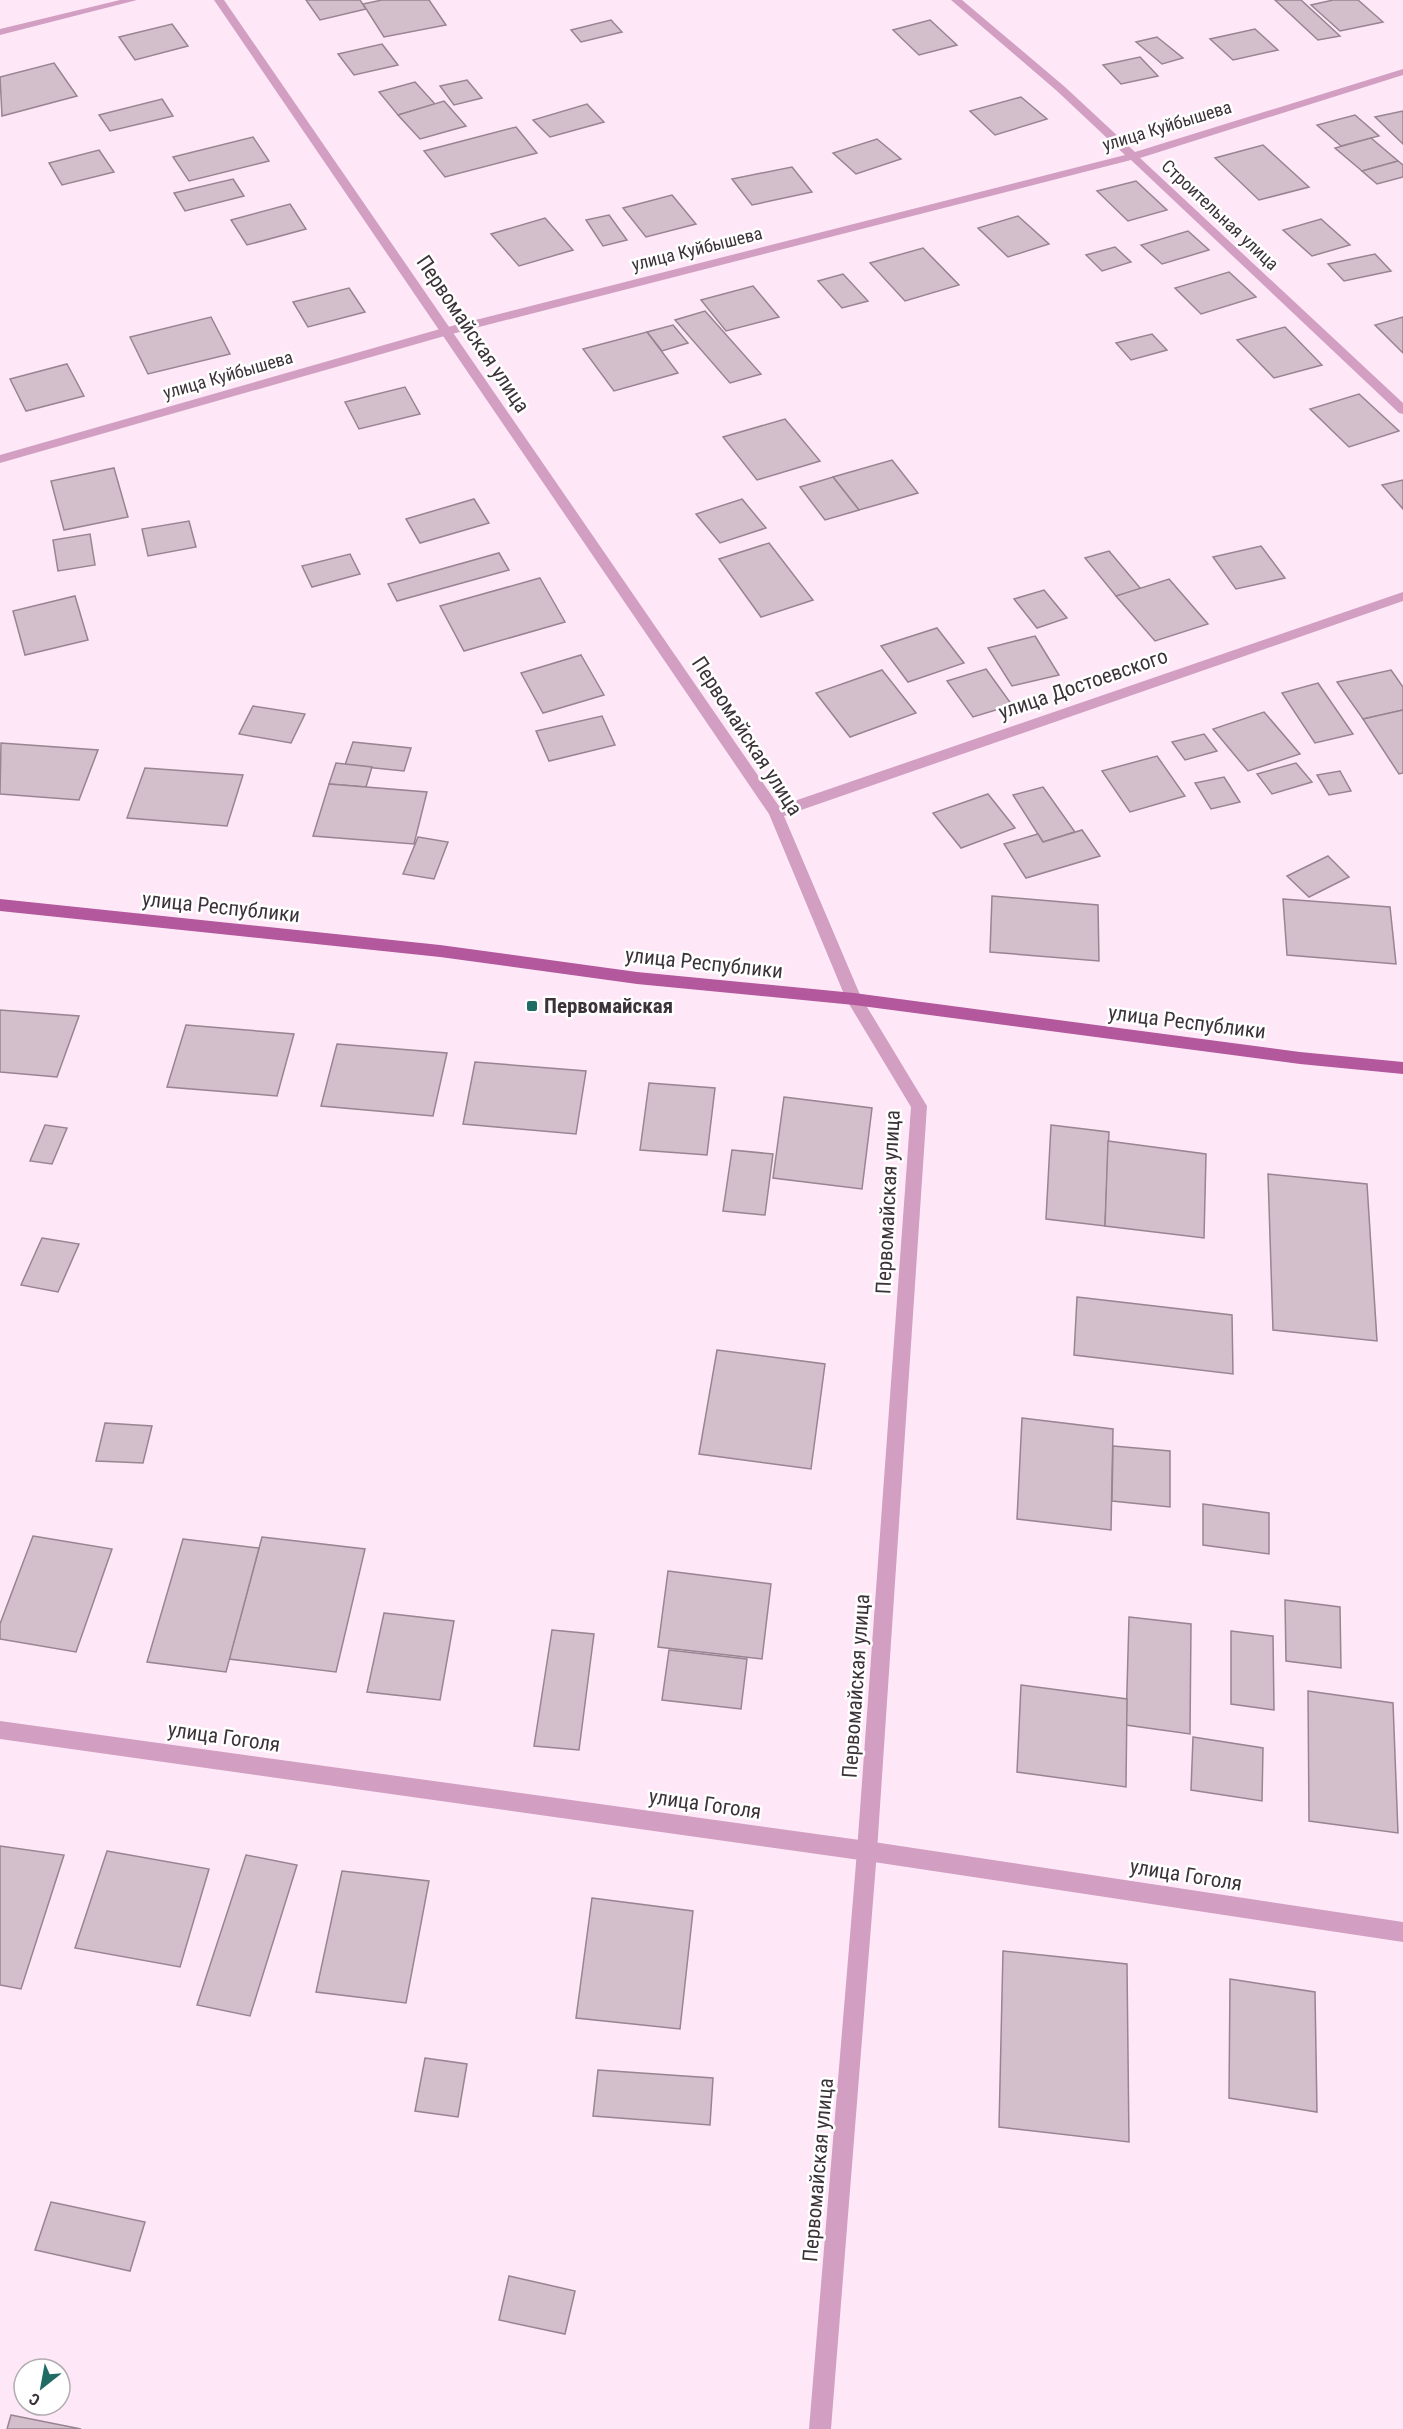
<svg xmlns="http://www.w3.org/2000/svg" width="1403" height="2429" font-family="'Roboto Condensed',sans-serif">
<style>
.building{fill:#d3becc;stroke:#988492;stroke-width:1.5}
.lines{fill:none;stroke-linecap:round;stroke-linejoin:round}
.minor{fill:#d29fc3;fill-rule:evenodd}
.tertiary{fill:#d29fc3;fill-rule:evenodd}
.primary{fill:#b3589c;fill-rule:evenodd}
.poi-dot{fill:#216b65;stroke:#fff;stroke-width:2}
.labels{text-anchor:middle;stroke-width:5;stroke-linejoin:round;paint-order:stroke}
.far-street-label{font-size:18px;fill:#3c3339;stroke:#fff}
.street-label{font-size:21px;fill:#3c3339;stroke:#fff}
.poi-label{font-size:21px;font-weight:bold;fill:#3c3339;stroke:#fff;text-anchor:start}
</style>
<rect width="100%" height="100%" fill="#fee8f7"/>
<g class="building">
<polygon points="306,0 360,0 366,9 320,20"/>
<polygon points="382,0 429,0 446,25 384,37 363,4"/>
<polygon points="1275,0 1301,0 1340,36 1318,40"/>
<polygon points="1333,0 1358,0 1383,22 1340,31 1311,5"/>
<polygon points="611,20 622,32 581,42 571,30"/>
<polygon points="930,20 957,45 919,55 893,30"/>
<polygon points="172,24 188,46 135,60 119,37"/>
<polygon points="1255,29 1278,50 1233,60 1210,39"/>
<polygon points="1157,37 1183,58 1162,64 1136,42"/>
<polygon points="382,44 398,65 354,75 338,54"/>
<polygon points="1140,57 1158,76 1121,84 1103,65"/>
<polygon points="54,63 77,96 2,116 0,77"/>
<polygon points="467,80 482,98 454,105 440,86"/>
<polygon points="415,82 435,104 398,115 379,92"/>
<polygon points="1021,97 1047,119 995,135 970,111"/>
<polygon points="162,99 173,116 110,131 99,115"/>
<polygon points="444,101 466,126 420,139 398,115"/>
<polygon points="587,104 604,122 550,137 533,120"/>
<polygon points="1403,111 1403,144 1375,117"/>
<polygon points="1355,115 1379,136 1341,146 1317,125"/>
<polygon points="516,127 537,153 445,177 424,151"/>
<polygon points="253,137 269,161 189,181 173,157"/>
<polygon points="1371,138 1398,161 1362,171 1335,148"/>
<polygon points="877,139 901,159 856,174 833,153"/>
<polygon points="1263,145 1309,187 1259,200 1215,158"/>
<polygon points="99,150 114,172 62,185 49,163"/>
<polygon points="1398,161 1403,165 1403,177 1377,184 1362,171"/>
<polygon points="792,167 812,192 752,205 732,179"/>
<polygon points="233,179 244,196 185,211 174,193"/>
<polygon points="1136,181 1167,210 1128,221 1097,191"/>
<polygon points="672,195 696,224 646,237 623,208"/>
<polygon points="290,204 306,229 247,245 231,220"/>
<polygon points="609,215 627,240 603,246 586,220"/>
<polygon points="1018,216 1049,244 1008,257 978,228"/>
<polygon points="545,218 573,250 519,266 491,234"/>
<polygon points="1321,219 1350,245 1312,256 1283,230"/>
<polygon points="1188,231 1209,250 1162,264 1141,245"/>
<polygon points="1115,247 1131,262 1102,271 1086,255"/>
<polygon points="923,248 959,285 905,301 870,263"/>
<polygon points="1375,254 1391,271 1344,281 1328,264"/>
<polygon points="1229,272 1256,297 1201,314 1175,288"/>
<polygon points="843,274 868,301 842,308 818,281"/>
<polygon points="753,286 779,317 726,331 701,300"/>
<polygon points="349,288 365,312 308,327 293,302"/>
<polygon points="705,311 761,374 730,383 675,320"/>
<polygon points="211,317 230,354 148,374 130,337"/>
<polygon points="1403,317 1403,353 1375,325"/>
<polygon points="673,325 688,343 662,351 647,332"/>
<polygon points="1285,327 1322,365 1274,378 1237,340"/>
<polygon points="647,332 678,373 614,391 583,349"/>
<polygon points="1152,334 1167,350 1131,360 1116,343"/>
<polygon points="67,364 84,396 26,411 10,379"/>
<polygon points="405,387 420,414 359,429 345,402"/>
<polygon points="1359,394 1399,431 1349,447 1310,409"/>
<polygon points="785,419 820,461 757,480 723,437"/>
<polygon points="892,460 918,493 859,510 833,477"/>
<polygon points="114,468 128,517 64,530 51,481"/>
<polygon points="833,477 859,510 825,520 800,487"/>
<polygon points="1403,480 1403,509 1382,485"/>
<polygon points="474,499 489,523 420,543 406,519"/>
<polygon points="742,499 766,528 720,543 696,514"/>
<polygon points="189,521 196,547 148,556 142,529"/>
<polygon points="90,534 95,565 58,571 53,540"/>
<polygon points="769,543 813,600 761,617 719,559"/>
<polygon points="1261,546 1285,578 1236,589 1213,557"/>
<polygon points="1109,551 1141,589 1116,596 1085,558"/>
<polygon points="499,553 509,570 397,601 388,584"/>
<polygon points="350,554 360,574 312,587 302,566"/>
<polygon points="540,578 565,622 464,651 440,606"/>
<polygon points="1169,579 1208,624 1155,641 1116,596"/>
<polygon points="1044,590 1067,618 1037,628 1014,599"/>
<polygon points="75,596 88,640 25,655 13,611"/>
<polygon points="937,628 964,663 908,682 881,646"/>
<polygon points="1035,636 1059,675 1012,686 988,648"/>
<polygon points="581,655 604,695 543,713 521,673"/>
<polygon points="986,669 1012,705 973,717 947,681"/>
<polygon points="882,670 916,713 850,737 816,693"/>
<polygon points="1391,670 1403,687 1403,710 1363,719 1337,682"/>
<polygon points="1318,683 1320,686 1353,734 1315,743 1282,693"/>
<polygon points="253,706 305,714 291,743 239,734"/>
<polygon points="1403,710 1403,773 1399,774 1363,719"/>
<polygon points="1264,712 1300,754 1248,771 1213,729"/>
<polygon points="602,716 615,745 549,761 536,731"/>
<polygon points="1204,734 1217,751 1185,760 1172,742"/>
<polygon points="353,742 411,748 404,771 345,765"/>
<polygon points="1,743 98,750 79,800 0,794"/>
<polygon points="1157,756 1185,796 1130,812 1102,771"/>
<polygon points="336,763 372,767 366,787 329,784"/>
<polygon points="1296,763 1312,782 1272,794 1257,774"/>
<polygon points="145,768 243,775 227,826 127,818"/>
<polygon points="1340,771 1351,791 1329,795 1317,775"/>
<polygon points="1224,777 1240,802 1211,809 1195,783"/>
<polygon points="329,784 427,792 414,844 313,836"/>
<polygon points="1043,787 1075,832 1043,842 1013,795"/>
<polygon points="988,794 1015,828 961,848 933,813"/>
<polygon points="1082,830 1100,856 1026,878 1004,844 1038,834 1043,842"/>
<polygon points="418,837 448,842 434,879 403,874"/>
<polygon points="1328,856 1349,877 1309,897 1287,876"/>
<polygon points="992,896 1098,905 1099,961 990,952"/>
<polygon points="1283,899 1390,907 1396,964 1287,955"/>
<polygon points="0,1010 79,1016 57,1077 0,1072"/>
<polygon points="186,1025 294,1034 277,1096 167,1087"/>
<polygon points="337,1044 447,1053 433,1116 321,1106"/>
<polygon points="475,1062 586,1071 576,1134 463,1124"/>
<polygon points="649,1083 715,1088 707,1155 640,1150"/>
<polygon points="784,1097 872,1108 862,1189 773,1178"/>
<polygon points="45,1125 67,1128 52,1164 30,1161"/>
<polygon points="1051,1125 1109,1132 1105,1226 1046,1219"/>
<polygon points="1108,1141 1206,1154 1204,1238 1105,1226"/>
<polygon points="732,1150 773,1154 765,1215 723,1211"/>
<polygon points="1268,1174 1367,1184 1377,1341 1273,1330"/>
<polygon points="42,1238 79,1244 58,1292 21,1285"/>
<polygon points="1077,1297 1232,1315 1233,1374 1074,1355"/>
<polygon points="717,1350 825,1364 811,1469 699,1454"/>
<polygon points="1022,1418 1113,1429 1111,1530 1017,1519"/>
<polygon points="105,1423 152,1426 143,1463 96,1461"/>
<polygon points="1113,1446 1170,1451 1170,1507 1112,1501"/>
<polygon points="1203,1504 1269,1513 1269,1554 1203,1545"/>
<polygon points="33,1536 112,1549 76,1652 0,1639 0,1624"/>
<polygon points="262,1537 365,1549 336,1672 229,1659"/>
<polygon points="183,1539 259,1548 226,1672 147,1662"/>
<polygon points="668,1571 771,1584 762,1659 658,1647"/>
<polygon points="1285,1600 1340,1607 1341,1668 1286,1661"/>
<polygon points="384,1613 454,1621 440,1700 367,1692"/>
<polygon points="1129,1617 1191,1624 1190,1734 1126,1725"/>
<polygon points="552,1630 594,1634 579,1750 534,1746"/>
<polygon points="1231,1631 1273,1636 1274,1710 1231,1704"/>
<polygon points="669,1650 747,1659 741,1709 662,1700"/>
<polygon points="1021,1685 1127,1699 1126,1787 1017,1772"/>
<polygon points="1308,1691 1393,1703 1398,1833 1309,1821"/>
<polygon points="1193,1737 1263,1748 1262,1801 1191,1790"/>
<polygon points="0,1846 64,1855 21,1989 0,1985"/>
<polygon points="107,1851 209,1869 180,1967 75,1948"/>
<polygon points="246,1855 297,1865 250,2016 197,2005"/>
<polygon points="342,1871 429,1881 406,2003 316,1992"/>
<polygon points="592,1898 693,1911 680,2029 576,2018"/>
<polygon points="1003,1951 1127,1964 1129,2142 999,2127"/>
<polygon points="1230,1979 1315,1992 1317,2112 1229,2098"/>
<polygon points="425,2058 467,2064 458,2117 415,2111"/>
<polygon points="598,2070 713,2078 710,2125 593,2116"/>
<polygon points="51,2202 145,2222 130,2271 35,2250"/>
<polygon points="509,2276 575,2291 565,2334 499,2320"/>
<polygon points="11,2415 81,2429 7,2429"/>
</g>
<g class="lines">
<g class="minor">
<polygon points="120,0 137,0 0,35 0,29"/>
<polygon points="951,0 962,0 1065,87 1135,152 1403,69 1403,75 1140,158 1403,403 1403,414 1399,413 1131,160 448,335 0,463 0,455 440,329 1125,155 1057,91"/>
<polygon points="1403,592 1403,601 781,817 776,818 769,813 771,809"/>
<polygon points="0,1721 867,1841 1403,1922 1403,1942 867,1861 0,1739"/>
</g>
<polygon class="tertiary" points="214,0 224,0 781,809 861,997 927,1106 877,1851 831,2429 809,2429 857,1851 911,1107 846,999 769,814"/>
<polygon class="primary" points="0,899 440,945 637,972 854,993 1300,1052 1403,1062 1403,1074 1300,1064 854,1005 637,984 440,957 0,911"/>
</g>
<rect class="poi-dot" x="526" y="1000" width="12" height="12" rx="3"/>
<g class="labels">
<g class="far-street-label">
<text transform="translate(1167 126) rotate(-17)" y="6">улица Куйбышева</text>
<text transform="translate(1220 215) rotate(43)" y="6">Строительная улица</text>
<text transform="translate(697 249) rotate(-14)" y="6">улица Куйбышева</text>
<text transform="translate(228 375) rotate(-16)" y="6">улица Куйбышева</text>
</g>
<g class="street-label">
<text transform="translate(473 334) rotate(56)" y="7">Первомайская улица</text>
<text transform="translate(1083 684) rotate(-19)" y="7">улица Достоевского</text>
<text transform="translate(747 736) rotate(57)" y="7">Первомайская улица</text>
<text transform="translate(221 907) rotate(6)" y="7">улица Республики</text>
<text transform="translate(704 963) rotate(6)" y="7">улица Республики</text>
<text transform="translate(1187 1022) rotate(7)" y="7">улица Республики</text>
<text transform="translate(888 1202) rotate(-87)" y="7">Первомайская улица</text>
<text transform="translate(856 1686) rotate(-86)" y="7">Первомайская улица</text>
<text transform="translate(224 1737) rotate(8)" y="7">улица Гоголя</text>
<text transform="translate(705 1804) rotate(8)" y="7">улица Гоголя</text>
<text transform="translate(1186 1875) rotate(9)" y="7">улица Гоголя</text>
<text transform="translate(818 2170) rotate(-85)" y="7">Первомайская улица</text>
</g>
<g class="poi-label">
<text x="544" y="1013">Первомайская</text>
</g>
</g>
<g transform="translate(42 2387) rotate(211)"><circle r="28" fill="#ffffff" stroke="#b1adb0" stroke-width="1.5"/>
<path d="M0-4.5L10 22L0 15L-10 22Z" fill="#216b65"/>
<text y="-9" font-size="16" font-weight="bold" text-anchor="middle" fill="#3c3339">С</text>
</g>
</svg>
